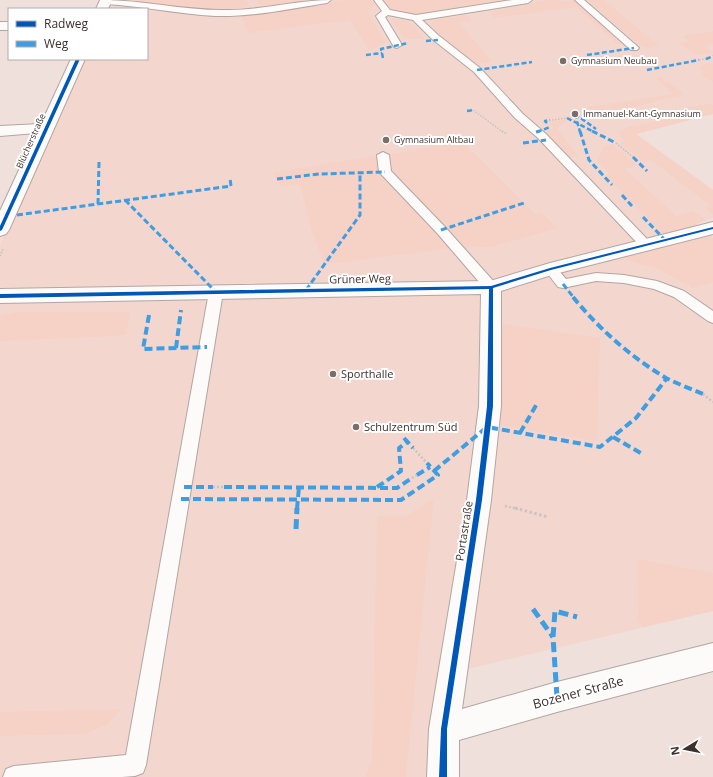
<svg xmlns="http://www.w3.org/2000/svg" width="713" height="777" font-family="'Open Sans',sans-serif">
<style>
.built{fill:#f3d7cf}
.green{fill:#f6d1c6}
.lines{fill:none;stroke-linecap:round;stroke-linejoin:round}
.service-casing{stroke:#b2a6a2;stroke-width:2}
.minor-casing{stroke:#b2a6a2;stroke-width:2}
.path-far3{stroke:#cac3c2;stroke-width:1.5;stroke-dasharray:1.5 1.5;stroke-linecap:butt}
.path-far2{stroke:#cac3c2;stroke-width:2;stroke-dasharray:1.5 1.5;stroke-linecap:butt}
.path-far1{stroke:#cac3c2;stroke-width:2.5;stroke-dasharray:2 2;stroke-linecap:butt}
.path{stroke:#cac3c2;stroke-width:3;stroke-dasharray:2.5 2.5;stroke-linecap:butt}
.service{fill:#fdfafa;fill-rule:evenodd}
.minor{fill:#fdfafa;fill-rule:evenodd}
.quiet-far3{stroke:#3f9de1;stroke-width:2.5;stroke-dasharray:5 2.5;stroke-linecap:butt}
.quiet-far2{stroke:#3f9de1;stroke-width:3;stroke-dasharray:6 3;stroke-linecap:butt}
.quiet-far1{stroke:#3f9de1;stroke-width:4;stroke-dasharray:8 4;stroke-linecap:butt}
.quiet{stroke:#3f9de1;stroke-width:5;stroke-dasharray:10 5;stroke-linecap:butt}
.cycleway-casing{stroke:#fff;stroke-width:3}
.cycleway{fill:#0057b8;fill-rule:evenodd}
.poi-dot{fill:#7b6e6a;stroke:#fff;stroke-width:1.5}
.labels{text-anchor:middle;stroke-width:4;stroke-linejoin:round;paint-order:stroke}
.far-poi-label{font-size:9px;fill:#3c302d;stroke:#fff;text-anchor:start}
.far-street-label{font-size:9px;fill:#3c302d;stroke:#fff}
.street-label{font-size:11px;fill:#3c302d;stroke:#fff}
.poi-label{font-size:11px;fill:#3c302d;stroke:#fff;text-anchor:start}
.near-street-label{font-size:13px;fill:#3c302d;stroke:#fff}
</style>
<rect width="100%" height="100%" fill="#f0e0db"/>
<polygon class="built" points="114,0 713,0 713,114 636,134 713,190 713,218 696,224 713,238 713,611 443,675 438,777 0,777 0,244 51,127 85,59 147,59 147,9 110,9"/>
<g class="green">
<path d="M125,0H247L249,5C241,16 141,3 125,0Z"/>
<polygon points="257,0 307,0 264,6 259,4"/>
<polygon points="343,0 371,0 374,3 368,13 387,43 378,46 375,49 369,50 350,20 248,33 241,15 275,12"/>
<polygon points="382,0 507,0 414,15 394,10 388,7"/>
<polygon points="548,0 575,1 622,43 617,44 576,7 494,18 491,14 493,11"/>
<polygon points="587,0 604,0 659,46 648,48 639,45"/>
<polygon points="466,15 471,21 459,23 492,61 477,64 436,31 431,25 432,21 439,19"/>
<path d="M393,19C409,18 416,27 424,39H405L391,21Z"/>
<polygon points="713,31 713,44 706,46 713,53 695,55 679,43 690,42 683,36"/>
<polygon points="710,63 713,64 713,82 705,78 699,66"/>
<path d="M660,77L666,82H669L683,93L679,97L655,101L653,103L630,108L627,112C612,115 594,120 582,108L673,94L656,78Z"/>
<polygon points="709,104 713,105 713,114 636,134 713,190 713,214 705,208 711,206 651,160 644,162 620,143 624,141 618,132 630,126 653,122 660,117 680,113 687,107"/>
<polygon points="568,119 557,129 579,156 569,158 543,132 553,128 549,122"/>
<polygon points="459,138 535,214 541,212 558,228 491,247 455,248 325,264 312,233 300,184 280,186 274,172 432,147 430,143"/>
<polygon points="612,144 637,165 625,169 676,216 693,211 706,220 696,224 701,228 665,236 606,176 610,174 597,161 604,146"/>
<polygon points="711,236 713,238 713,282 693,288 656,268 631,262 623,257"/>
<polygon points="15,312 130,312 126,334 118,336 0,341 0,316"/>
<polygon points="503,324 600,338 597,441 491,424"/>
<polygon points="434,498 406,777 365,777 372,761 377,516 407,516"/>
<polygon points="637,559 713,573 713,611 644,627 638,621"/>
<polygon points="121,709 108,724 85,734 0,736 0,712"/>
</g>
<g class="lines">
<defs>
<g id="service">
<path d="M102,0C144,0 186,11 229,10C263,10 297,0 331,0L327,3C290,9 252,17 215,16C178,14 142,6 105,4L102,3Z"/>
<polygon points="374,0 382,0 390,10 416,15 512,0 532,0 528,3 422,20 438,35 480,68 523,114 546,134 649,241 651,244 649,247 641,247 538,138 515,118 474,72 432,39 413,20 388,15 385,17 402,45 397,48 394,47 376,16 382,11"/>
<polygon points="575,0 584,0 637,46 639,48 637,50 631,50"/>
<polygon points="383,152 389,155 391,171 445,227 496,284 498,287 496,290 491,291 486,290 437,233 381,174 379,172 377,155"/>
<polygon points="550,265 555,266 566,279 596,273 624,275 657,281 684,291 713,311 713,323 708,321 674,297 654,289 624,283 596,281 563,288 558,287 544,269 545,266"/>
<polygon points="216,288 221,289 223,292 146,765 143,773 135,776 122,777 3,777 6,769 14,766 126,755 209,292 211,289"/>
</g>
<g id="minor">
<polygon points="100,0 112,0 108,9 96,9"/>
<rect x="0" y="22" width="9" height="8"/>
<polygon points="71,59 85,59 9,230 6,234 0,236 0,211 36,133 0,136 0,126 41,124"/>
<polygon points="713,222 713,234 555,274 501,291 501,406 491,500 462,709 557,682 713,643 713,671 557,712 459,740 459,777 427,777 429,729 467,500 479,406 481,294 0,303 0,289 490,281 550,263"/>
</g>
</defs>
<use href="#service" class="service-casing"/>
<use href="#minor" class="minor-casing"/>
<g class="path-far3">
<polyline points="699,60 706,59"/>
<polyline points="473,110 503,132"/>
<polyline points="552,120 567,118"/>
</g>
<g class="path-far2">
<polyline points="502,131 507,134"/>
<polyline points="616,143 633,157"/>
<polyline points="0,256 3,249"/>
</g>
<g class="path-far1">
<polyline points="703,394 713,402"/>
<polyline points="413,448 427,463"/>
<polyline points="412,478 417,475"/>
<polyline points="213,487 224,487"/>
<polyline points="505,506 518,509"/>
</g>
<polyline class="path" points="515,508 548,517"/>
<use href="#service" class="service"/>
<use href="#minor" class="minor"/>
<g class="quiet-far3">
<polyline points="426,41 438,40"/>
<polyline points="366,55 382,53"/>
<polyline points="587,55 634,48"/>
<polyline points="383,58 381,49 408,43"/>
<polyline points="706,59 713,56"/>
<polyline points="477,70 532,62"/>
<polyline points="647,70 699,60"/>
<polyline points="467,111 473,110"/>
<polyline points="575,114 580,132"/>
<polyline points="575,114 596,129"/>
<polyline points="567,118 594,132"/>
<polyline points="547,123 545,121 550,120"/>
<polyline points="537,132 550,127"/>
</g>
<g class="quiet-far2">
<polyline points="580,131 589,160 612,185"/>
<polyline points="592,131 616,143"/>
<polyline points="536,132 540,131"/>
<polyline points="523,143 546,140"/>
<polyline points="633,157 647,171"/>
<polyline points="277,179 319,174 385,172"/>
<polyline points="622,195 632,206"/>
<polyline points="125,200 216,292"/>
<polyline points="98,204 99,162"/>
<polyline points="17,215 231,186 230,178"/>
<polyline points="643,217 664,239"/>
<polyline points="441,230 524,203"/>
<polyline points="563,284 574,298"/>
<polyline points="306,290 360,215 360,172"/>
</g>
<g class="quiet-far1">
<path d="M573,297C599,329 631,357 666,378C678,384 691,389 703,394"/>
<polyline points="149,315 143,349 207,347"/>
<polyline points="176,348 181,310"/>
<polyline points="520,433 538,402"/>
<polyline points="613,437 644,455"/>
<polyline points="404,438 413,448"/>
<polyline points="434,471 487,427 600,447 636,418 667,378"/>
<polyline points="417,475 430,467"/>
<polyline points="184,487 213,487"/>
<polyline points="224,487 397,488 412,478"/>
<polyline points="377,487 401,471 399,448 407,442"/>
<polyline points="181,499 401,500 438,475 427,463"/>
<polyline points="297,509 299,487"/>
</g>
<g class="quiet">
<polyline points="296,529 297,508"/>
<polyline points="533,609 553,637"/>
<polyline points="557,697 553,637 555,611 577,617"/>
</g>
<defs>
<g id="cycleway">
<polygon points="76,59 80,59 2,230 0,231 0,226"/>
<polygon points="713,227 713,229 551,270 493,288 493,406 482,500 447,729 447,777 439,777 441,729 476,500 487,406 489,289 0,298 0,294 491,286 550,268"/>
</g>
</defs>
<use href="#cycleway" class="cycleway-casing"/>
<use href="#cycleway" class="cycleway"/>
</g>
<g class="poi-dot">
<circle cx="563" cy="61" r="4"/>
<circle cx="575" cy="114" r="4"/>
<circle cx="386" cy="140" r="4"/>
<circle cx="333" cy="374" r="4"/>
<circle cx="356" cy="427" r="4"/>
</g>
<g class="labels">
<g class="far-poi-label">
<text x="571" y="64">Gymnasium Neubau</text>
<text x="583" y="117">Immanuel-Kant-Gymnasium</text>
<text x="394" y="143">Gymnasium Altbau</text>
</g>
<g class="far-street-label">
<text transform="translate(31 141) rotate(-66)" y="3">Blücherstraße</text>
</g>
<g class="street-label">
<text transform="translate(360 279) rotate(-1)" y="4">Grüner Weg</text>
<text transform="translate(464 531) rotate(-81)" y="4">Portastraße</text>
</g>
<g class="poi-label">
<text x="341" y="378">Sporthalle</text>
<text x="364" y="431">Schulzentrum Süd</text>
</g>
<g class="near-street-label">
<text transform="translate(578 692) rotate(-15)" y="5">Bozener Straße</text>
</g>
</g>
<rect x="8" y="8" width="140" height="52" fill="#ffffff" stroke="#b1acab"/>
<rect x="16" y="21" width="20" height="6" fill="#0057b8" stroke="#b1acab"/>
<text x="44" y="28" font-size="12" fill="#3c302d">Radweg</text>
<rect x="16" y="41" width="20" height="6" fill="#3f9de1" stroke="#b1acab"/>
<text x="44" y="48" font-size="12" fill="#3c302d">Weg</text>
<g transform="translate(685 749) rotate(260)" stroke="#ffffff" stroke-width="3" paint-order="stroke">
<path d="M0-3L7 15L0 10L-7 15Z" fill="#3c302d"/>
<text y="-6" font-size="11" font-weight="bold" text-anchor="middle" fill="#3c302d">N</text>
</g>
</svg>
